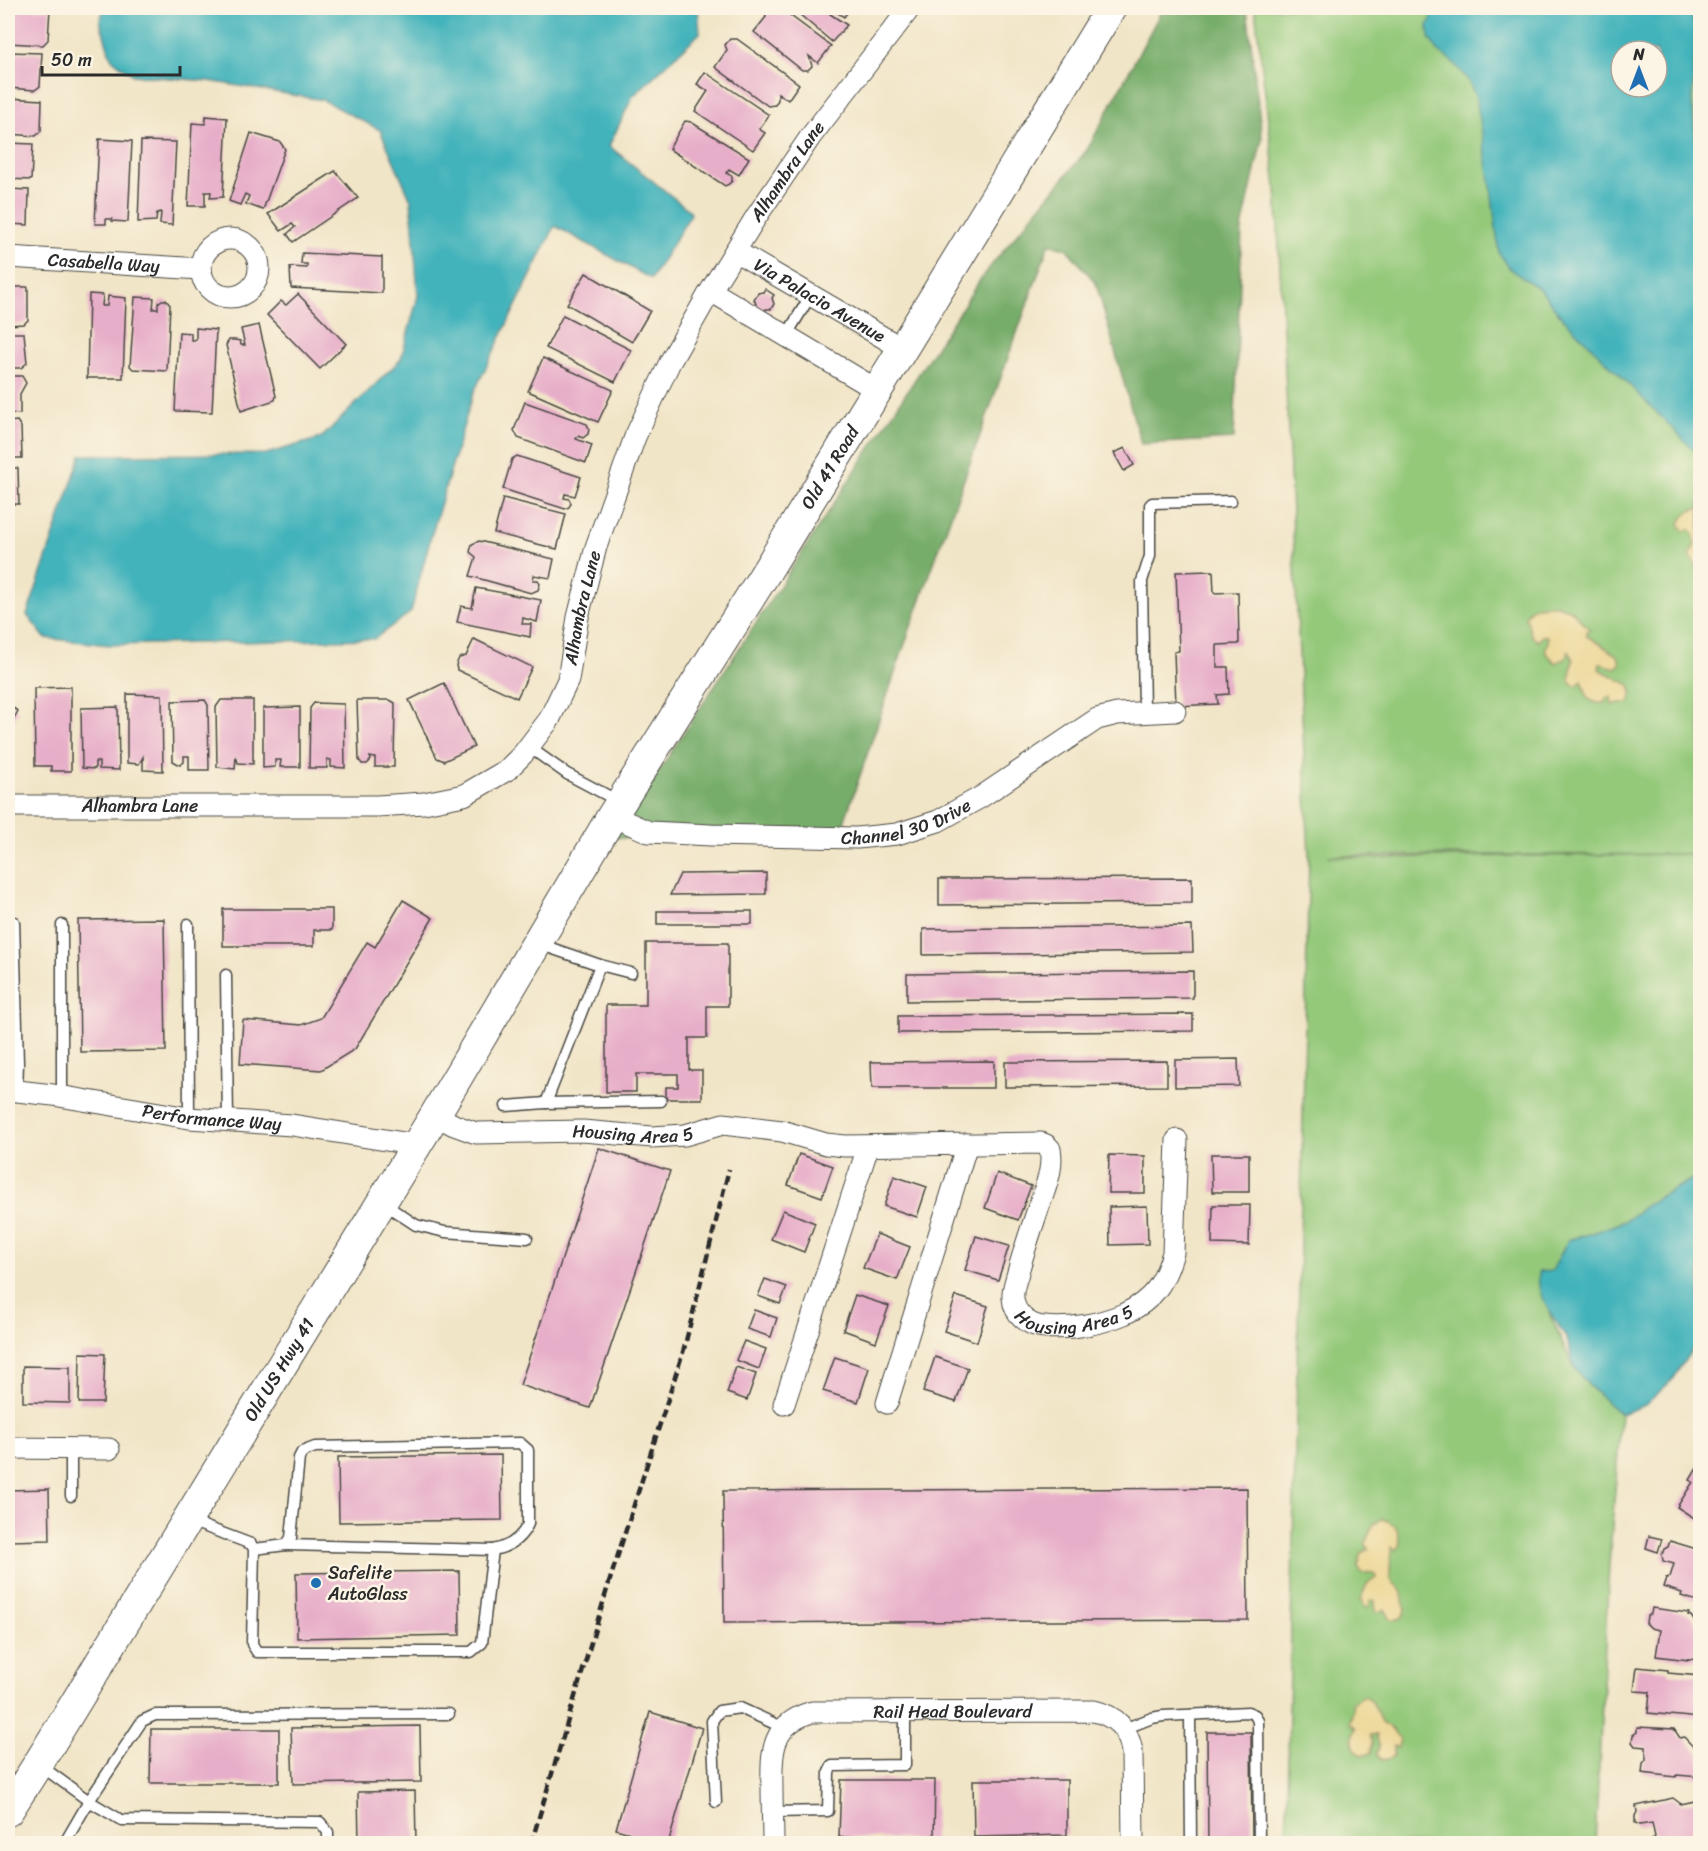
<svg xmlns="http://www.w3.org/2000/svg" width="1708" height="1851" font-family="Sriracha,sans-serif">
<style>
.green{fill:#94c97a;stroke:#607a52;stroke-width:1.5;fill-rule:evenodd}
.forest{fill:#77ad6a;stroke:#516c4a;stroke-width:1.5}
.sand{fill:#eeda9e;stroke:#8c8264;stroke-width:1.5}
.water{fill:#43b3bb;stroke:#376f73;stroke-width:1.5;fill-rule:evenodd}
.building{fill:#e7aec9}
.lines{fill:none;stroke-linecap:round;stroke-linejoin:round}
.lane-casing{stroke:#494742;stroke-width:13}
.street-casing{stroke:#494742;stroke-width:23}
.secondary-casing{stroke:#494742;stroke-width:32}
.lane{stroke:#fff;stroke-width:10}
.street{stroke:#fff;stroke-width:21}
.secondary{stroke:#fff;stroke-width:30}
.rail{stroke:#2b2b2b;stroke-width:4.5;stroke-dasharray:9 4.5;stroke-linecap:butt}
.poi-dot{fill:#1f6fb2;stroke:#fcf5e5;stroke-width:2}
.labels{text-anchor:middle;stroke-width:5;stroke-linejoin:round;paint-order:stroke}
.street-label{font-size:18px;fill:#2b2b2b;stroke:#fcf5e5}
.poi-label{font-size:18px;fill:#2b2b2b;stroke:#fcf5e5;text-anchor:start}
</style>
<rect width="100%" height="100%" fill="#fcf5e5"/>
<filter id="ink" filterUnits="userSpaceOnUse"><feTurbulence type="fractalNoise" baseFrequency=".0167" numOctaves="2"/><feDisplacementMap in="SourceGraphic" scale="12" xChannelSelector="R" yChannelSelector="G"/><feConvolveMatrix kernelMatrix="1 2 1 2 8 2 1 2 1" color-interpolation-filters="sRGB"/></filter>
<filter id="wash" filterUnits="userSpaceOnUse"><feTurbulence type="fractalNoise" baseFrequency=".008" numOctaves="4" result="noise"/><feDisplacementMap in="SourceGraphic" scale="24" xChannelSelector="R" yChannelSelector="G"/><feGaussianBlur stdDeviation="1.35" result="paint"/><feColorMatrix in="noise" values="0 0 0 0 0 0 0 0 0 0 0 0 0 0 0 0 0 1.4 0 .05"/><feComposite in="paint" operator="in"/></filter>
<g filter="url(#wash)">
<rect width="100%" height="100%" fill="#f1e5c7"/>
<path class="green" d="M1255,8H1700V1175L1654,1200L1625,1221L1593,1233L1568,1240L1549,1312L1573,1366L1621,1414L1609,1565L1595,1843H1286L1309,856L1276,188ZM1621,51H1657V87H1621ZM1691,854L1366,858L1328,856Z"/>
<polygon class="forest" points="1163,8 1247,8 1262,139 1242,228 1234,439 1141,444 1096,283 1066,248 1049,244 909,632 841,831 774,840 615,838 984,274 1087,150"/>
<g class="sand">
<path d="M1700,508V565L1698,567L1696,566L1690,555L1695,544L1693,532L1690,530L1684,531L1680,525C1682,515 1691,509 1700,508Z"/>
<path d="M1557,605L1571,610L1590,630L1586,631V636C1598,641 1607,650 1618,656L1620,664L1615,668L1600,664L1599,669L1630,685L1632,693L1629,703H1619L1612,705L1611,697L1606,698L1604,703H1597L1588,699L1582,680L1577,686L1572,684L1569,680L1573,660L1569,651L1565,658L1556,663L1545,652L1548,641L1547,636H1542L1538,641C1527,636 1531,626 1525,617C1531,603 1544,605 1557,605Z"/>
<path d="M1382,1519C1396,1523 1398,1529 1400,1543L1396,1550L1392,1547C1392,1556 1388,1572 1391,1580C1394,1584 1399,1587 1401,1591C1404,1598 1402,1603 1406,1610C1404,1618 1398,1621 1391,1619L1385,1610L1379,1612L1376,1611L1375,1601L1373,1600L1370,1601L1369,1607H1365L1360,1600L1367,1584L1376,1578C1375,1570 1368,1573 1362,1573L1358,1566L1362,1553L1369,1549L1365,1543L1373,1525Z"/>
<path d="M1364,1696C1374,1699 1378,1714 1381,1723L1391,1729L1400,1739L1398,1748L1394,1745V1756C1387,1760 1381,1762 1377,1754L1379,1747L1376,1740L1377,1735H1370L1372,1742L1371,1753L1362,1756C1352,1750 1350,1737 1356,1728L1350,1723L1353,1709L1352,1703L1360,1697Z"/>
</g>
<g class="water">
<polygon points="104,8 698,8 700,33 633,96 609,146 690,211 691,214 651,279 555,226 473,394 428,547 411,612 374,639 110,645 45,638 27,615 81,455 266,454 321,438 401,359 418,296 411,200 380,130 323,100 209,81 133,75 111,58 100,21"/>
<path d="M1436,8H1688L1691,11L1695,33L1692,104L1700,188V456L1560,315L1540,289L1511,270L1499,253L1490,180L1476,97L1468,80L1454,63L1438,51L1429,38L1428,26ZM1621,51H1657V87H1621Z"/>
<path d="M1700,1175V1338L1671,1381L1645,1405L1621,1414C1608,1404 1578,1378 1573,1363C1570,1354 1570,1344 1565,1336C1554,1316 1535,1298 1539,1272L1552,1271L1568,1240L1593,1233L1625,1221L1654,1200Z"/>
</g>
<g id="blocks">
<g class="building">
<polygon points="8,8 50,9 48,40 43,45 8,43"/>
<polygon points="768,8 780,8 831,46 818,63 809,56 812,66 808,70 802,70 754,32 766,17 765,12"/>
<polygon points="792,8 850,8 844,17 833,10 830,14 847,25 832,42"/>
<polygon points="730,39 737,39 799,84 788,100 778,93 778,100 775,105 768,106 715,67 727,50 725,45"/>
<polygon points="8,52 42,53 40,86 35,90 8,88"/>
<polygon points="705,72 769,115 759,129 765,133 753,150 695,111 708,91 697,84"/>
<polygon points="8,98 42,100 41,131 36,136 8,134"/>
<polygon points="206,116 227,118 223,197 210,198 211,192 205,192 205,206 188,206 192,123 205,124"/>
<polygon points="685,121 691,122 749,158 739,175 729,169 726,173 732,176 732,181 729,184 725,186 669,149"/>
<polygon points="251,133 280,142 285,149 263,210 246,204 249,196 245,194 240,205 229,201"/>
<polygon points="99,139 132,141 128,222 112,221 112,219 106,219 106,224 95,224"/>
<polygon points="141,141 176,142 172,225 160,224 161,212 157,213 156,221 138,222"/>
<polygon points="8,143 33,144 31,180 8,179"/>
<polygon points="335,171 358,198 293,242 287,234 295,227 292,224 281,231 268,214"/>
<polygon points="8,189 29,190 28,225 8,224"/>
<polygon points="302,253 382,257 382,293 291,288 290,267 307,268 307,264 301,264"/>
<polygon points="586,273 650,311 632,342 567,304"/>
<polygon points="8,287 28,287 28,320 24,324 8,325"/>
<polygon points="765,289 774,295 772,298 774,304 771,309 766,309 764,313 754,307 756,304 754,299 758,293 763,292"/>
<polygon points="89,294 103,295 102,306 107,306 108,296 126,298 123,378 87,378"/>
<polygon points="298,294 346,344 320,369 267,315 281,301 286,305"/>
<polygon points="135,297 154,298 153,309 158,309 158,303 162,300 166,300 170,305 167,371 133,369 130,366"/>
<polygon points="563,315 631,350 615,382 546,348"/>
<polygon points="259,325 276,396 275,400 241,411 226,345 229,340 235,340 240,341 241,345 245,345 241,329"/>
<polygon points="196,328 216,330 212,412 175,411 179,332 191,333 191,340 196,340"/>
<polygon points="8,333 24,333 27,363 21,368 8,368"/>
<polygon points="543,358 613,390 598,422 528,391"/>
<polygon points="8,376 22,376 26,383 20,394 20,414 8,413"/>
<polygon points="525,402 587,424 589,429 588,434 583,438 578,436 576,439 592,445 586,463 518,438 514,430"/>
<polygon points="17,421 21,427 22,458 8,458 8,422"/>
<polygon points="1125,448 1134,465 1124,471 1114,453"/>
<polygon points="517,456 581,477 575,496 565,494 564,498 569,499 571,503 569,507 565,509 503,489 512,459"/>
<polygon points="8,468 18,468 19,504 8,504"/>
<polygon points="503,498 566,514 557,549 494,533"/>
<polygon points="479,541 554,559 550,578 534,575 533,580 538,580 540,584 538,590 531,593 470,576 476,557 470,552 472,544"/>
<polygon points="1213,571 1214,593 1238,592 1239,644 1217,645 1217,667 1228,667 1229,694 1217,695 1218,704 1176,706 1174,652 1179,651 1176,572"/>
<polygon points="476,588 541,600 537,622 523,618 522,624 531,624 530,637 457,622 461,606 472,608"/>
<polygon points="474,639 532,667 517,698 457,670 456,665 459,658 466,656"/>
<polygon points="444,683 474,747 444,761 437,758 409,700"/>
<polygon points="71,687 71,771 51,771 51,766 35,766 34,688"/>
<polygon points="127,694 162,695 163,771 143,770 143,757 139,764 127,763"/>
<polygon points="205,700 208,705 209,770 189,770 189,756 184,756 184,762 180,765 173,761 172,701"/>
<polygon points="221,700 253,700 253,764 238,763 236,756 235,769 217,767 216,707"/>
<polygon points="357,700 390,700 395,703 394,767 375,767 375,758 370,757 371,760 367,764 362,764 359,760"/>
<polygon points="314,703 344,704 345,768 331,767 331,760 327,759 327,768 309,768 310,708"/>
<polygon points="8,705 18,711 8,729"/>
<polygon points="118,707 119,770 99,769 99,762 95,762 95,769 82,768 81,708"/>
<polygon points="300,707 300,767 280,767 281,760 275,760 275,767 263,768 263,708"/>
<polygon points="766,873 766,894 670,895 680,874"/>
<polygon points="1192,878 1192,903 939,905 939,879"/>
<polygon points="403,900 433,918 355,1049 321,1070 240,1064 243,1020 301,1025 321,1018 367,942 375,947"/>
<polygon points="223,909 332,909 332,930 314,930 314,946 223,946"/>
<rect x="657" y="911" width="95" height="13"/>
<polygon points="164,919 166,1051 80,1052 78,920"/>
<polygon points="1192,926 1193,952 923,955 923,929"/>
<polygon points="646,943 728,943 728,1006 707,1006 707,1038 689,1038 689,1070 702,1070 702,1099 666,1099 666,1087 678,1087 678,1074 636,1074 636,1092 606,1092 606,1005 646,1005"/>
<polygon points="1193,971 1193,998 907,1001 907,974"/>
<polygon points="1193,1014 1193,1031 898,1033 898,1016"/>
<polygon points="1238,1059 1239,1086 1175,1087 1175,1060"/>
<polygon points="994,1061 994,1088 872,1088 871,1062"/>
<polygon points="1167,1061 1167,1086 1005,1087 1005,1062"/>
<polygon points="599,1148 670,1171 590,1408 520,1385"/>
<polygon points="799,1154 833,1166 822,1197 788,1185"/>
<polygon points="1211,1154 1249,1154 1249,1192 1212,1192"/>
<polygon points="1109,1155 1145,1156 1145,1193 1108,1193"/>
<polygon points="997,1173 1031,1186 1018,1220 985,1208"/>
<polygon points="894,1176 927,1187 917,1217 884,1206"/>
<polygon points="1213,1205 1250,1205 1249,1245 1212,1244"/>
<polygon points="1147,1206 1148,1244 1110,1245 1109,1207"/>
<polygon points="783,1210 815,1223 804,1252 771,1239"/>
<polygon points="877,1234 910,1247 897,1280 863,1268"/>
<polygon points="976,1236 1009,1246 998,1280 965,1270"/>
<polygon points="765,1279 787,1287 780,1304 758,1296"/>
<polygon points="855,1295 889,1306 876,1342 843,1330"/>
<polygon points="956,1296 988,1306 977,1342 944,1331"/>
<polygon points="754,1310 777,1318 771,1337 747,1329"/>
<polygon points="744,1341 766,1349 759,1369 736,1360"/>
<polygon points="80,1353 105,1354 103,1403 79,1403"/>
<polygon points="835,1357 869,1368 858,1402 823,1391"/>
<polygon points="935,1357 968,1368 956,1402 923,1392"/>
<polygon points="23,1366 70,1367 70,1403 23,1402"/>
<polygon points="736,1367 756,1374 747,1400 727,1393"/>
<polygon points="501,1455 502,1520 339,1522 338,1457"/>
<polygon points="1700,1463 1700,1522 1677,1507 1693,1482 1690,1480"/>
<polygon points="1247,1488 1248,1620 724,1623 723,1491"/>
<polygon points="49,1489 50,1540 8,1541 8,1490"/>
<polygon points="1649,1536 1662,1539 1658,1552 1646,1548"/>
<polygon points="1670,1541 1700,1550 1700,1599 1694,1600 1681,1596 1682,1593 1663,1587 1666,1578 1670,1577 1674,1564 1663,1561 1662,1555 1664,1549 1668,1547"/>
<polygon points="459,1571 460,1635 297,1638 296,1573"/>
<polygon points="1652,1608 1689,1613 1688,1615 1691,1616 1695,1622 1700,1623 1700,1660 1688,1659 1689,1660 1656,1656 1660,1630 1651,1628 1646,1623 1647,1616 1651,1614"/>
<polygon points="1637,1667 1668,1670 1668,1673 1700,1676 1700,1718 1648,1713 1650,1692 1634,1691"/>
<polygon points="650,1712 702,1728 668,1844 616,1829"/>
<polygon points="420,1726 421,1782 293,1784 291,1728"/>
<polygon points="1637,1727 1674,1729 1680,1738 1684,1737 1700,1754 1700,1777 1677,1775 1676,1777 1642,1773 1643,1763 1646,1760 1646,1747 1635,1746 1632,1742 1633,1735 1637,1732"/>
<polygon points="151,1729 279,1729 279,1783 150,1783"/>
<polygon points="1207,1732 1251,1732 1252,1844 1208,1844"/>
<polygon points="841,1780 935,1780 934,1840 839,1837"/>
<polygon points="973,1780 1067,1780 1067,1835 974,1837"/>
<polygon points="415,1791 416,1844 359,1844 358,1792"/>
<polygon points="1673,1798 1681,1804 1695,1801 1697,1810 1700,1812 1700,1840 1683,1844 1652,1844 1652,1840 1655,1837 1652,1823 1640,1825 1635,1823 1635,1816 1637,1812 1636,1806"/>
</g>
</g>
</g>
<g filter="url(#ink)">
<use href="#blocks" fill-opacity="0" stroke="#494742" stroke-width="1.5"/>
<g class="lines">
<defs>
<g id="lane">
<polyline points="786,336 811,295"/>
<polyline points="1144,713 1142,581 1150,556 1150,505 1152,503 1231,501"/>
<polyline points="529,747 567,774 618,801"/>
<polyline points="14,922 18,1063 17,1091"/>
<polyline points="188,924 189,1118"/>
<polyline points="539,944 600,965 631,973"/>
<polyline points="226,975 228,1121"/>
<polyline points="62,1096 62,925"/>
<polyline points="546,1103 600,965"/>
<polyline points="506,1106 546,1103 661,1101"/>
<polyline points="384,1204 416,1225 445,1232 527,1238"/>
<polyline points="71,1496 71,1448"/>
<path d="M190,1521L251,1544L254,1549L252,1644L257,1652H471L482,1643L493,1550C509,1547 521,1539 528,1524V1450L520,1443L315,1447L302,1452L299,1458L291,1538L286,1545L254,1549"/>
<polyline points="286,1545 493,1550"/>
<polyline points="1190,1715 1191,1844"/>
<polyline points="1124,1729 1152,1718 1163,1716 1248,1712 1255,1715 1258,1721 1259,1844"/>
<polyline points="41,1766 89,1801 121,1820 320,1822 328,1832 328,1844"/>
<polyline points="716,1802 712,1721 719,1711 740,1708 784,1728"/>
<polyline points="773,1812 828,1811 829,1772 832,1766 905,1765 905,1712"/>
<polyline points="64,1844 89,1801 142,1721 155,1715 449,1714"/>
</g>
<g id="street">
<circle cx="230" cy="268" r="29"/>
<path id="s1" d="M735,251L903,349"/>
<path id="s2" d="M8,257L201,269"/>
<polyline points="711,291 877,390"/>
<path id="s3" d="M8,806H377L424,803L464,795L507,770L523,754L549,720L568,680L578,617L596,547L635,437L670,362L708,295L756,217L811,136L910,8"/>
<path id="s4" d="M612,816L649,832L711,835L857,838L897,834L938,821L981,797L1097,719L1117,714L1175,711"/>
<path id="s5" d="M8,1090L53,1095L189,1118L292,1125L417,1145"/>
<path id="s6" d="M435,1115L454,1125L476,1133L583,1131L652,1137L685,1135L723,1124L782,1131L826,1144L845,1146L1041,1143L1046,1145L1050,1149C1054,1169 1045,1188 1039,1206C1031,1230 1023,1253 1017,1276C1015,1283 1012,1291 1013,1298C1014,1314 1029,1326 1044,1327C1069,1330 1100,1324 1124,1314C1154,1300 1164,1283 1173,1253L1177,1140"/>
<polyline points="887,1403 967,1144"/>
<polyline points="784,1404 868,1147"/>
<polyline points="8,1448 109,1449"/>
<path id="s7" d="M773,1844C773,1825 772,1806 772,1787C771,1750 772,1724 812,1712L1094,1711C1116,1716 1128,1729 1132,1751L1133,1844"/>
</g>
<g id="secondary">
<path id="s8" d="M8,1811L38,1764L435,1115L612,816L763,577L1111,8"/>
</g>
</defs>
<use href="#lane" class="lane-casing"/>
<use href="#street" class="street-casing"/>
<use href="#secondary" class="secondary-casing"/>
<use href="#lane" class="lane"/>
<use href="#street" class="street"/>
<use href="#secondary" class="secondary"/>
<g class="rail">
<polyline points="516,1844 517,1840"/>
<polyline points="531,1844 608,1586 684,1349 729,1169"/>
</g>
</g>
</g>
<circle class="poi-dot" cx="316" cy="1583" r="6"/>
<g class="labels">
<g class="street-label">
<text dy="6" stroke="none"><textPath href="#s3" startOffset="1176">Alhambra Lane</textPath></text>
<text dy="6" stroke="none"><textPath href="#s2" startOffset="96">Casabella Way</textPath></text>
<text dy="6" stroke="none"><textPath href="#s1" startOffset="98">Via Palacio Avenue</textPath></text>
<text dy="6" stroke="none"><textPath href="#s8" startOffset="1575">Old 41 Road</textPath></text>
<text dy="6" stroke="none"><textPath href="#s3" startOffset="690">Alhambra Lane</textPath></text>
<text dy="6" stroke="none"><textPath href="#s3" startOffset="132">Alhambra Lane</textPath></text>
<text dy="6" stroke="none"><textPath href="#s4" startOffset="300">Channel 30 Drive</textPath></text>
<text dy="6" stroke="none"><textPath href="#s5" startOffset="206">Performance Way</textPath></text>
<text dy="6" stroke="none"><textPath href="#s6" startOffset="202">Housing Area 5</textPath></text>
<text dy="6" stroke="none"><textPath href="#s6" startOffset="856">Housing Area 5</textPath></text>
<text dy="6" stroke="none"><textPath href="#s8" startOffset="518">Old US Hwy 41</textPath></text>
<text dy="6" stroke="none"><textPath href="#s7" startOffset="292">Rail Head Boulevard</textPath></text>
</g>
<g class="poi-label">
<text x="328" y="1579">Safelite<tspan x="328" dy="21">AutoGlass</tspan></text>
</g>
</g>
<rect width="1708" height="1851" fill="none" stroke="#fcf5e5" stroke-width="30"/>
<g transform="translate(1639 69)"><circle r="28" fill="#fcf5e5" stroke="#a8a49b" stroke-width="1.5"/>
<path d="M0-4.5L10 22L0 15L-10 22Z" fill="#1f6fb2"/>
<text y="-9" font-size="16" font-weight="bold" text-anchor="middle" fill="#2b2b2b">N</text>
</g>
<path d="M42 66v9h138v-9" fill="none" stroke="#2b2b2b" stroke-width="3"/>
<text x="51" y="66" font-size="18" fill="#2b2b2b" stroke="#fcf5e5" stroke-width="4.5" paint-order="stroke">50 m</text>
</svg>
